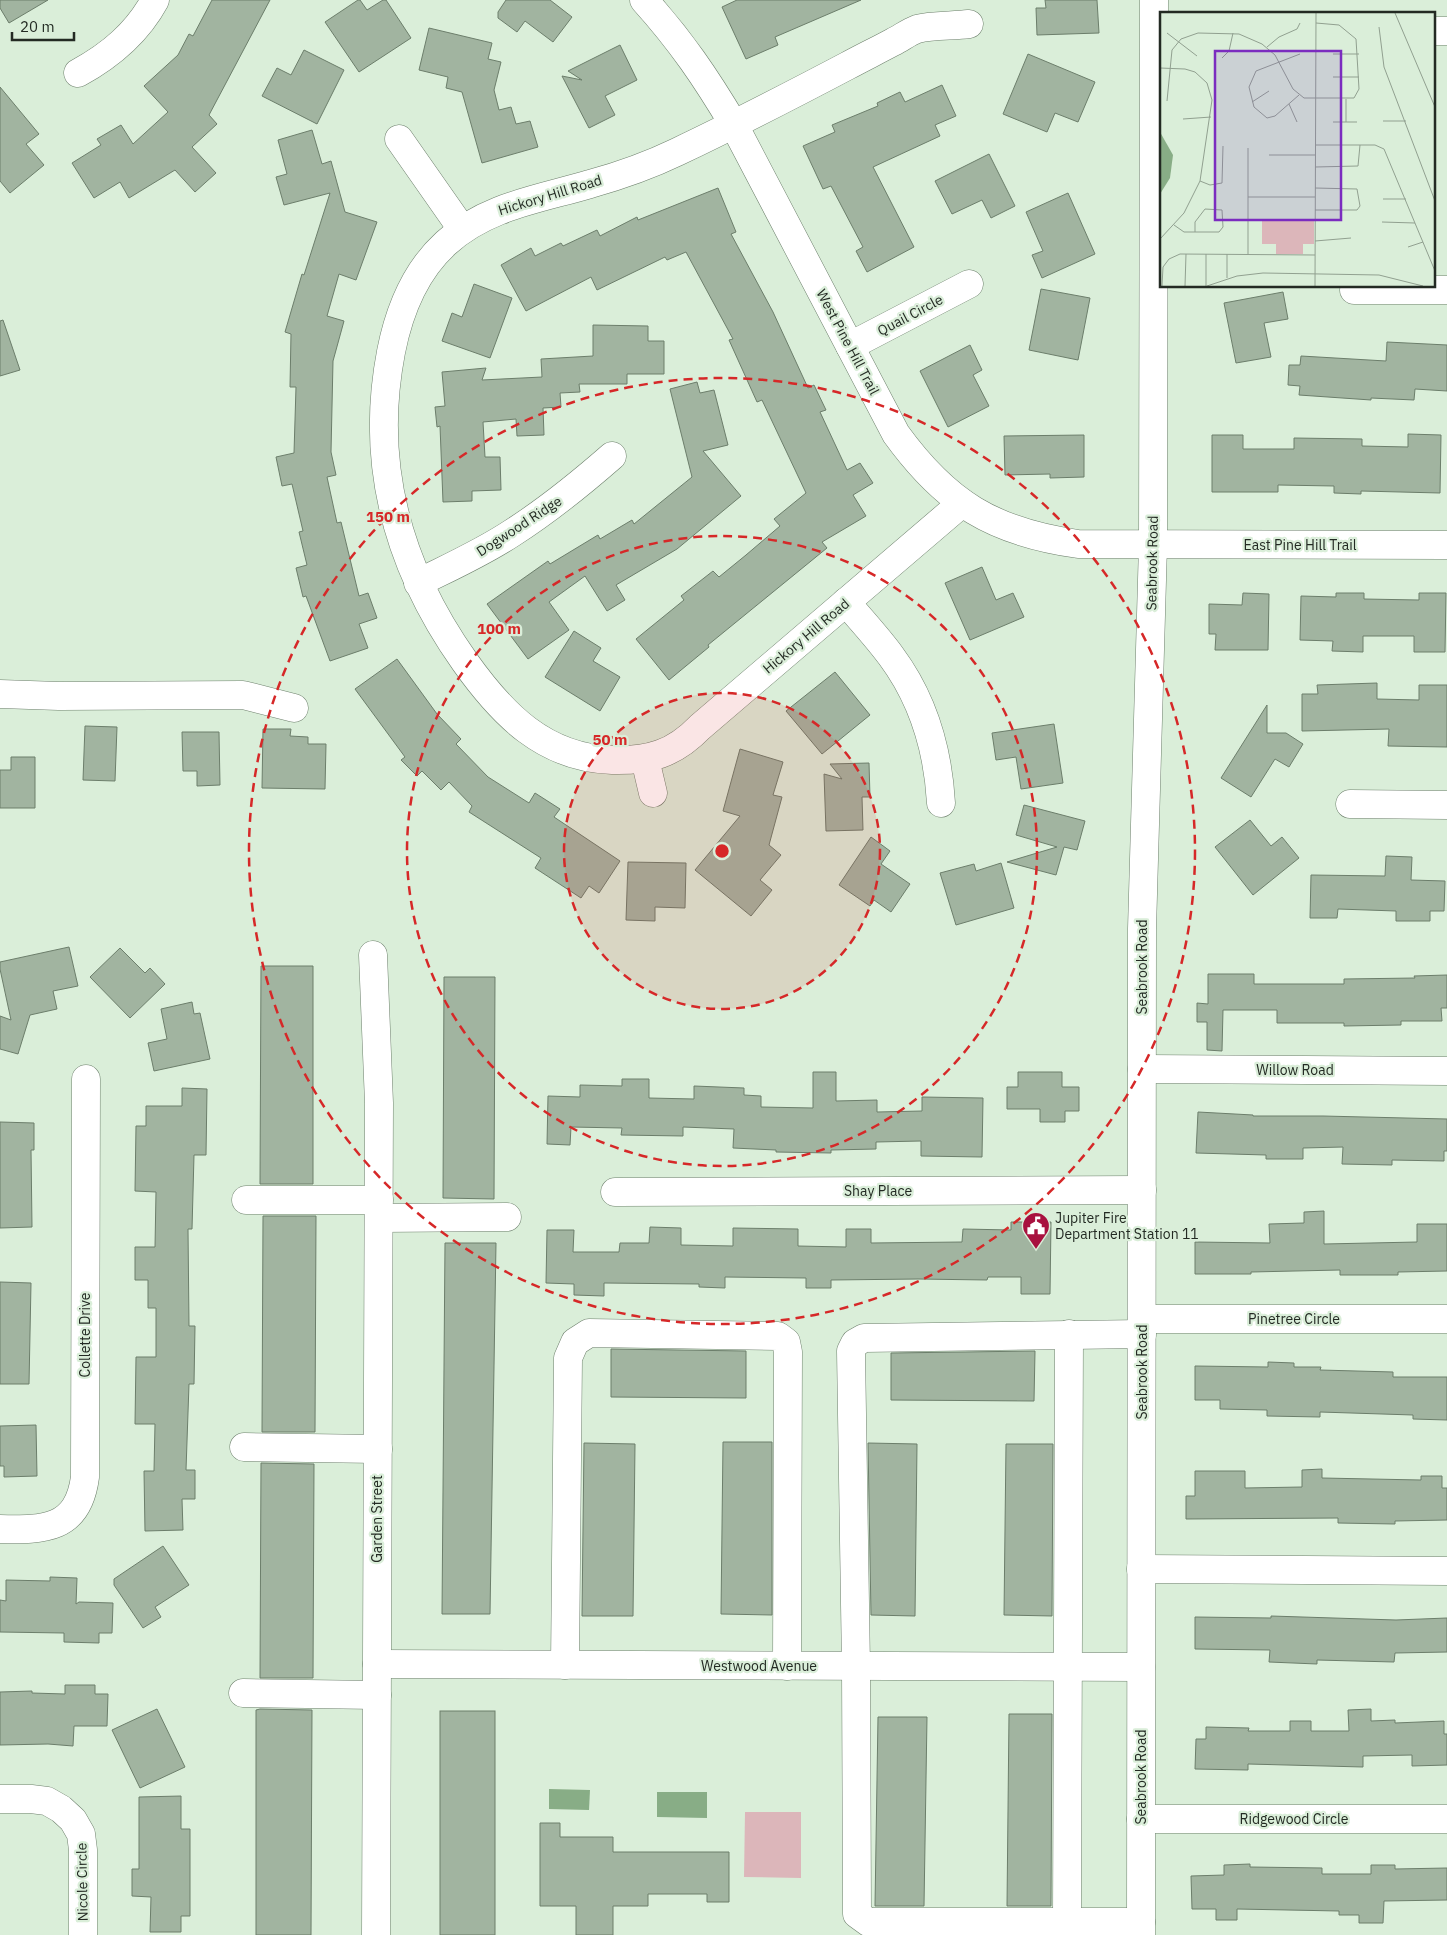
<svg xmlns="http://www.w3.org/2000/svg" width="1447" height="1935" font-family="'IBM Plex Sans',sans-serif">
<style>
.green{fill:#dcb6ba}
.water{fill:#88ad86}
.building{fill:#a1b4a0;stroke:#6c7e6b}
.lines{fill:none;stroke-linecap:round;stroke-linejoin:round}
.minor-casing{stroke:#6e806d;stroke-width:29}
.minor{stroke:#fff;stroke-width:28}
.ring{fill:none;stroke:#d62828;stroke-width:2.5;stroke-dasharray:9 6}
.labels{text-anchor:middle;stroke-width:4.5;stroke-linejoin:round;paint-order:stroke}
.street-label{font-size:14px;fill:#232a23;stroke:#daeed9}
.poi-label{font-size:14px;fill:#232a23;stroke:#daeed9;text-anchor:start}
.inset-road{fill:none;stroke:#91a090;stroke-width:1}
.view{fill:#7b2cbf;fill-opacity:0.15;stroke:#7b2cbf;stroke-width:2.5}
.inset-edge{fill:none;stroke:#232a23;stroke-width:2.5}
.centre{fill:#d62828;stroke:#daeed9;stroke-width:2.5}
.ring-label{font-size:15px;text-anchor:middle;font-weight:bold;fill:#d62828;stroke:#daeed9;stroke-width:4.5;stroke-linejoin:round;paint-order:stroke}
</style>
<rect width="100%" height="100%" fill="#daeed9"/>
<polygon class="green" points="745,1812 801,1812 801,1878 744,1877"/>
<g class="water">
<polygon points="549,1789 590,1790 589,1810 549,1809"/>
<polygon points="657,1792 707,1792 707,1818 657,1817"/>
</g>
<g class="building">
<polygon points="0,0 48,0 9,23 0,8"/>
<polygon points="212,0 270,0 209,115 217,124 192,147 216,173 195,192 175,170 129,198 120,182 94,198 72,163 101,145 97,139 121,125 133,144 168,112 144,86 178,55 189,34 193,36"/>
<polygon points="358,0 360,0 367,10 383,0 386,0 411,38 359,72 325,22"/>
<polygon points="506,0 550,0 572,17 553,42 525,21 517,32 498,18 498,12"/>
<polygon points="737,0 861,0 775,37 778,45 746,59 722,7"/>
<polygon points="1045,0 1097,0 1099,33 1037,35 1036,8 1046,8"/>
<polygon points="429,28 492,43 488,59 501,62 494,90 499,110 511,107 516,124 530,121 538,147 482,163 462,92 446,88 448,77 419,70"/>
<polygon points="620,45 637,80 605,96 615,115 589,128 562,76 582,80 568,71"/>
<polygon points="304,50 344,70 317,124 262,96 277,68 291,75"/>
<polygon points="1028,54 1095,82 1078,122 1055,113 1047,132 1003,114"/>
<polygon points="942,85 956,116 935,125 940,136 873,167 914,247 867,272 856,251 863,247 831,186 823,189 803,146 835,132 832,125 878,106 877,103 900,92 905,102"/>
<polygon points="0,87 39,134 26,144 44,165 10,193 0,181"/>
<polygon points="312,130 322,164 331,161 345,212 377,222 356,280 339,274 327,316 344,321 333,361 331,452 336,475 327,477 337,523 341,522 359,596 368,593 377,618 359,624 368,648 330,661 306,596 303,597 296,568 307,565 299,532 303,531 292,484 282,486 276,457 294,453 296,387 290,387 291,334 285,332 302,274 304,275 330,193 284,205 276,177 287,174 278,140"/>
<polygon points="989,154 1015,206 991,218 982,200 952,214 935,181"/>
<polygon points="718,188 736,232 731,234 773,312 808,388 814,385 826,410 820,412 847,470 860,463 873,483 853,495 866,516 822,542 827,548 708,645 709,647 669,680 636,639 684,600 681,596 713,571 719,577 746,555 780,526 774,519 806,493 762,400 757,402 729,340 733,339 686,252 667,260 665,257 597,290 591,277 526,311 501,265 531,248 535,256 561,243 563,246 597,230 600,236 637,217 638,220"/>
<polygon points="1068,193 1095,254 1042,278 1032,255 1043,251 1026,212"/>
<polygon points="474,284 512,298 490,358 442,341 452,313 462,317"/>
<polygon points="1041,289 1090,298 1078,360 1029,350"/>
<polygon points="1283,292 1288,319 1264,323 1271,357 1236,363 1224,303"/>
<polygon points="3,320 20,370 0,376 0,321"/>
<polygon points="593,325 648,326 648,341 664,341 664,374 627,374 627,384 579,384 580,392 560,393 561,407 543,408 544,435 517,436 516,419 483,422 485,457 500,457 501,490 472,491 472,501 443,502 440,426 437,427 435,407 445,406 442,372 486,368 482,380 542,377 541,359 593,356"/>
<polygon points="1387,342 1447,345 1447,391 1415,389 1414,400 1371,398 1371,400 1299,395 1300,386 1288,385 1289,365 1300,365 1301,356 1386,361"/>
<polygon points="970,345 982,370 973,375 989,406 948,427 920,371"/>
<polygon points="697,382 700,393 714,390 728,445 703,451 741,496 677,549 616,585 625,600 607,611 585,576 549,602 569,630 528,659 487,604 548,561 550,564 598,535 600,539 632,520 634,524 692,477 670,389"/>
<polygon points="1408,434 1441,435 1440,493 1361,491 1361,494 1334,493 1334,486 1278,485 1278,492 1212,492 1212,435 1243,435 1243,449 1294,449 1294,438 1362,439 1362,446 1408,447"/>
<polygon points="1084,435 1084,477 1050,478 1050,474 1005,475 1004,436"/>
<polygon points="982,567 996,600 1013,593 1024,617 970,640 945,583"/>
<polygon points="1243,593 1269,594 1268,650 1215,650 1216,634 1209,634 1209,604 1242,605"/>
<polygon points="1336,593 1364,593 1364,599 1419,600 1419,593 1446,593 1445,652 1414,652 1414,636 1363,636 1363,652 1332,651 1333,641 1300,640 1301,596 1336,597"/>
<polygon points="574,631 601,648 593,661 620,677 600,711 545,677"/>
<polygon points="397,659 437,714 461,739 456,744 488,777 529,803 535,793 560,809 554,817 620,861 599,893 589,886 581,898 535,868 541,858 469,812 472,806 449,782 441,790 422,771 417,776 401,760 405,757 355,689"/>
<polygon points="835,672 870,715 822,754 786,711"/>
<polygon points="1377,683 1377,699 1419,700 1419,685 1447,685 1447,747 1388,746 1389,729 1302,731 1302,694 1318,694 1317,685"/>
<polygon points="1267,705 1267,733 1286,733 1303,744 1289,767 1275,759 1251,797 1221,778"/>
<polygon points="1054,724 1063,783 1021,789 1016,757 996,760 992,733"/>
<polygon points="85,726 117,727 115,781 83,780"/>
<polygon points="263,729 291,729 290,736 308,737 308,744 326,744 325,789 262,788"/>
<polygon points="182,732 219,732 220,785 197,786 197,771 183,771"/>
<polygon points="740,749 783,762 773,795 782,797 769,845 781,855 760,880 772,890 751,916 695,870 740,816 723,811"/>
<polygon points="11,757 35,757 35,808 0,808 0,770 11,770"/>
<polygon points="869,763 870,797 862,797 863,830 826,831 824,774 842,779 830,764"/>
<polygon points="1024,805 1085,821 1077,850 1064,847 1056,875 1007,862 1057,847 1016,835"/>
<polygon points="1250,820 1271,846 1282,837 1299,858 1253,895 1215,847"/>
<polygon points="871,837 890,851 881,864 910,884 891,912 874,900 870,906 839,885"/>
<polygon points="1386,856 1412,857 1411,880 1445,881 1444,911 1430,911 1430,921 1396,921 1396,911 1338,909 1337,918 1310,918 1311,875 1385,876"/>
<polygon points="628,862 686,863 685,908 655,907 655,921 626,920"/>
<polygon points="1001,863 1014,908 956,925 940,873 974,864 976,871"/>
<polygon points="69,947 78,986 53,991 57,1009 30,1015 18,1054 0,1049 0,1016 11,1020 0,969 0,962"/>
<polygon points="120,948 145,973 150,968 165,984 130,1018 90,977"/>
<polygon points="261,966 313,966 313,1184 260,1184"/>
<polygon points="1208,974 1254,974 1254,984 1344,984 1344,979 1415,978 1414,976 1447,975 1447,1008 1441,1008 1442,1021 1401,1021 1401,1025 1344,1026 1344,1023 1277,1023 1277,1010 1223,1010 1222,1051 1207,1050 1207,1022 1197,1022 1197,1003 1208,1004"/>
<polygon points="444,977 495,977 494,1199 443,1198"/>
<polygon points="192,1002 194,1014 200,1013 210,1059 154,1071 148,1043 167,1039 161,1009"/>
<polygon points="813,1072 836,1072 836,1101 877,1100 877,1112 922,1111 922,1097 983,1098 982,1157 921,1156 921,1141 876,1142 876,1149 831,1150 831,1153 776,1152 776,1150 733,1148 734,1129 683,1127 683,1136 621,1135 622,1128 571,1127 570,1145 547,1144 548,1096 580,1097 580,1085 622,1086 622,1079 649,1079 649,1098 694,1099 694,1086 744,1088 744,1095 761,1096 761,1107 813,1108"/>
<polygon points="1018,1072 1062,1072 1062,1087 1079,1087 1079,1111 1065,1111 1065,1122 1040,1122 1040,1109 1007,1109 1007,1087 1018,1087"/>
<polygon points="182,1088 207,1089 206,1155 194,1155 192,1229 188,1229 189,1326 195,1326 194,1384 189,1384 186,1470 195,1470 195,1499 182,1499 183,1530 145,1531 144,1471 154,1471 155,1424 135,1424 136,1357 156,1357 156,1308 148,1308 148,1280 135,1280 135,1247 155,1247 156,1192 135,1191 136,1126 146,1126 146,1106 182,1106"/>
<polygon points="1198,1112 1253,1115 1253,1116 1323,1116 1447,1119 1447,1151 1444,1151 1444,1161 1392,1160 1392,1165 1342,1164 1343,1147 1303,1148 1303,1159 1266,1159 1266,1155 1196,1153"/>
<polygon points="0,1122 34,1123 34,1150 31,1150 32,1227 0,1228"/>
<polygon points="1324,1211 1324,1244 1417,1242 1417,1224 1447,1224 1447,1271 1398,1272 1398,1275 1340,1275 1340,1270 1251,1272 1251,1274 1195,1274 1195,1242 1270,1243 1269,1224 1304,1223 1304,1212"/>
<polygon points="263,1216 316,1216 315,1432 262,1432"/>
<polygon points="1011,1222 1051,1222 1050,1294 1021,1294 1021,1277 988,1277 987,1280 918,1279 831,1280 831,1288 806,1288 806,1278 725,1277 725,1288 699,1287 699,1284 604,1283 604,1296 574,1295 574,1284 546,1283 547,1230 574,1230 573,1252 619,1252 620,1243 649,1243 650,1227 681,1228 681,1245 733,1246 733,1228 798,1229 798,1246 846,1247 846,1229 871,1229 871,1243 962,1242 963,1229 1011,1230"/>
<polygon points="445,1243 496,1243 490,1614 442,1614"/>
<polygon points="0,1282 31,1283 29,1384 0,1384"/>
<polygon points="611,1349 746,1351 746,1398 611,1397"/>
<polygon points="1035,1351 1034,1401 891,1400 891,1353"/>
<polygon points="1268,1362 1294,1363 1294,1367 1321,1367 1320,1370 1393,1372 1393,1377 1447,1377 1447,1420 1413,1419 1413,1415 1320,1412 1320,1417 1267,1416 1267,1410 1220,1409 1220,1400 1195,1400 1195,1366 1268,1367"/>
<polygon points="36,1425 37,1476 4,1477 4,1466 0,1466 0,1426"/>
<polygon points="723,1442 772,1442 772,1615 721,1614"/>
<polygon points="584,1443 635,1444 633,1616 582,1616"/>
<polygon points="868,1443 917,1444 915,1616 871,1615"/>
<polygon points="1006,1444 1053,1444 1052,1616 1004,1615"/>
<polygon points="261,1463 314,1464 313,1678 260,1678"/>
<polygon points="1322,1469 1322,1478 1421,1480 1421,1476 1442,1476 1442,1488 1447,1488 1447,1520 1395,1521 1395,1524 1338,1523 1338,1518 1186,1519 1186,1496 1195,1496 1195,1471 1245,1471 1245,1488 1302,1487 1302,1470"/>
<polygon points="163,1546 189,1585 155,1607 161,1617 143,1628 114,1585 114,1579"/>
<polygon points="50,1577 77,1578 76,1604 79,1602 113,1603 112,1633 99,1633 99,1643 64,1642 64,1633 0,1632 0,1600 6,1601 6,1580 50,1581"/>
<polygon points="1271,1616 1396,1620 1447,1618 1447,1652 1395,1653 1394,1662 1317,1660 1317,1664 1269,1662 1270,1650 1195,1649 1195,1617 1271,1618"/>
<polygon points="65,1685 95,1685 95,1694 108,1694 107,1726 74,1726 73,1746 48,1744 0,1745 0,1692 32,1691 32,1693 65,1694"/>
<polygon points="157,1709 185,1767 140,1788 112,1730"/>
<polygon points="260,1709 312,1710 311,1935 256,1935 256,1710"/>
<polygon points="1371,1709 1371,1721 1395,1720 1395,1723 1444,1721 1444,1734 1447,1734 1447,1765 1412,1766 1412,1755 1363,1756 1363,1767 1248,1764 1248,1770 1195,1769 1196,1739 1206,1739 1206,1727 1249,1728 1248,1731 1290,1731 1290,1721 1311,1721 1311,1731 1349,1731 1348,1710"/>
<rect x="440" y="1711" width="55" height="224"/>
<polygon points="1009,1714 1052,1714 1051,1906 1007,1906"/>
<polygon points="878,1717 927,1717 924,1906 875,1906"/>
<polygon points="181,1796 181,1829 190,1829 190,1916 181,1916 181,1932 150,1932 151,1897 132,1896 132,1869 139,1869 139,1797"/>
<polygon points="540,1823 560,1823 560,1837 613,1837 613,1852 729,1852 729,1902 707,1902 707,1894 648,1894 648,1906 613,1906 613,1935 576,1935 576,1906 540,1906"/>
<polygon points="1250,1864 1250,1867 1322,1868 1322,1874 1371,1874 1371,1865 1395,1865 1395,1869 1447,1868 1447,1900 1384,1901 1383,1923 1359,1923 1359,1915 1339,1915 1339,1911 1237,1909 1237,1920 1216,1920 1216,1909 1192,1909 1191,1876 1224,1875 1224,1865"/>
</g>
<g class="lines">
<defs>
<g id="minor">
<path d="M644,0C681,41 706,78 734,125L896,434C946,503 993,532 1078,544L1447,545"/>
<polyline points="1433,31 1447,31"/>
<path d="M78,73C111,55 137,33 155,0"/>
<polyline points="399,139 462,229"/>
<polyline points="1354,290 1447,290"/>
<polyline points="850,346 969,284"/>
<path d="M962,503L700,727C674,754 649,761 612,760C544,758 502,714 465,662C399,569 369,466 391,352C399,311 414,272 446,243C486,206 540,199 590,184C619,176 650,165 677,152C734,125 790,96 847,66C862,58 878,50 893,42C901,38 909,32 917,29C931,25 953,26 969,24"/>
<path d="M418,583C450,567 482,553 512,533C548,510 580,484 612,456"/>
<path d="M846,602C861,620 877,637 891,656C923,699 938,750 941,803"/>
<polyline points="0,694 59,696 243,695 294,708"/>
<polyline points="645,759 653,793"/>
<polyline points="1350,804 1447,805"/>
<polyline points="373,955 379,1103 376,1935"/>
<polyline points="1142,1069 1447,1071"/>
<polyline points="615,1192 1142,1190"/>
<polyline points="246,1200 379,1200"/>
<polyline points="379,1218 507,1217"/>
<polyline points="1142,1319 1447,1319"/>
<polyline points="244,1447 378,1449"/>
<path d="M0,1529C44,1530 78,1530 85,1477L86,1079"/>
<polyline points="1141,1569 1447,1571"/>
<polyline points="377,1664 1141,1667"/>
<polyline points="565,1665 568,1358 575,1342 589,1333 778,1336 786,1342 788,1352 787,1666"/>
<polyline points="243,1693 377,1695"/>
<polyline points="0,1799 31,1799 47,1801 61,1809 73,1820 81,1834 83,1850 83,1935"/>
<polyline points="1141,1819 1447,1819"/>
<polyline points="1067,1922 1069,1334"/>
<polyline points="1141,1922 868,1922 857,1914 856,1667 851,1351 855,1343 864,1338 1142,1334"/>
<polyline points="1141,1935 1142,929 1153,545 1154,0"/>
</g>
</defs>
<use href="#minor" class="minor-casing"/>
<use href="#minor" class="minor"/>
</g>
<circle cx="722" cy="851" r="158" fill="#d62828" fill-opacity=".12"/>
<g class="ring">
<circle cx="722" cy="851" r="158"/>
<circle cx="722" cy="851" r="315"/>
<circle cx="722" cy="851" r="473"/>
</g>
<defs>
<symbol id="civic-pin" viewBox="-11 -11 22 30"><path d="M0 17L-7.5 6A9.5 9.5 0 1 1 7.5 6Z" fill="#a8113f" stroke="#daeed9"/><path d="M-.6-6.5H3V-4.5H.6V-3L4-1V1h2V6H-6V1h2V-1L-.6-3ZM-1.2 2.5V6h2.4V2.5Z" fill="#fff"/></symbol>
</defs>
<g fill-rule="evenodd">
<use href="#civic-pin" x="1020" y="1210" width="32" height="43"/>
</g>
<g class="labels">
<g class="street-label">
<text transform="translate(550 195) rotate(-17)" y="5">Hickory Hill Road</text>
<text transform="translate(910 315) rotate(-28)" y="5">Quail Circle</text>
<text transform="translate(848 342) rotate(62)" y="5">West Pine Hill Trail</text>
<text transform="translate(519 526) rotate(-33)" y="5">Dogwood Ridge</text>
<text x="1300" y="550">East Pine Hill Trail</text>
<text transform="translate(1152 563) rotate(-89)" y="5">Seabrook Road</text>
<text transform="translate(806 636) rotate(-40)" y="5">Hickory Hill Road</text>
<text transform="translate(1142 967) rotate(-90)" y="5">Seabrook Road</text>
<text x="1295" y="1075">Willow Road</text>
<text x="878" y="1196">Shay Place</text>
<text x="1294" y="1324">Pinetree Circle</text>
<text transform="translate(85 1335) rotate(-90)" y="5">Collette Drive</text>
<text transform="translate(1142 1372) rotate(-90)" y="5">Seabrook Road</text>
<text transform="translate(377 1519) rotate(-90)" y="5">Garden Street</text>
<text x="759" y="1671">Westwood Avenue</text>
<text transform="translate(1141 1777) rotate(-90)" y="5">Seabrook Road</text>
<text x="1294" y="1824">Ridgewood Circle</text>
<text transform="translate(82 1882) rotate(-91)" y="5">Nicole Circle</text>
</g>
<g class="poi-label">
<text x="1055" y="1223">Jupiter Fire<tspan x="1055" dy="16">Department Station 11</tspan></text>
</g>
</g>
<g transform="translate(1160 12)">
<rect width="275" height="275" fill="#daeed9"/>
<path d="M102,209H154V232H143V242H116V232H102Z" fill="#dcb6ba"/>
<path d="M0,120L13,143L10,166L0,182Z" fill="#88ad86"/>
<path class="inset-road" d="M235,1L275,95M219,15L224,55L275,189M7,21L37,44M107,35L119,25L137,17L140,11M173,42H199M62,46L69,39L73,21M0,56L25,57L35,60L47,71L52,88L40,169L24,201L0,227M173,65H199M139,83L115,104L107,106L94,95L89,75L96,59L140,42M7,89L12,38L21,27L38,21L79,22L102,32L115,43L133,77L144,86H194L199,77L196,27L179,13L156,11M92,90L109,79M129,92L137,110M23,107L51,105M223,109H246M173,110H197M186,110V87M155,133H215L224,137L275,259M109,143H155M155,155L198,154L200,133M40,169L50,173L62,171L63,134M88,185H155M223,187H246M155,198H197L200,194L197,177L155,176M222,210L255,211M14,213L24,220H59L63,215L62,198L45,197L35,210V220M155,229L191,226M248,235L263,230M88,242V136M67,266V242M2,274L3,255L9,247L20,242L155,243M25,274L26,242M46,274V242M47,274L77,264L103,261L219,263L263,274M155,274L156,1"/>
<path class="view" d="M55,39H181V208H55Z"/>
<rect width="275" height="275" class="inset-edge"/>
</g>
<circle cx="722" cy="851" r="8" class="centre"/>
<g class="ring-label">
<text x="388" y="522">150 m</text>
<text x="499" y="634">100 m</text>
<text x="610" y="745">50 m</text>
</g>
<path d="M12 32v8h62v-8" fill="none" stroke="#232a23" stroke-width="2.5"/>
<text x="20" y="32" font-size="15" fill="#232a23" stroke="#daeed9" stroke-width="4" paint-order="stroke">20 m</text>
</svg>
